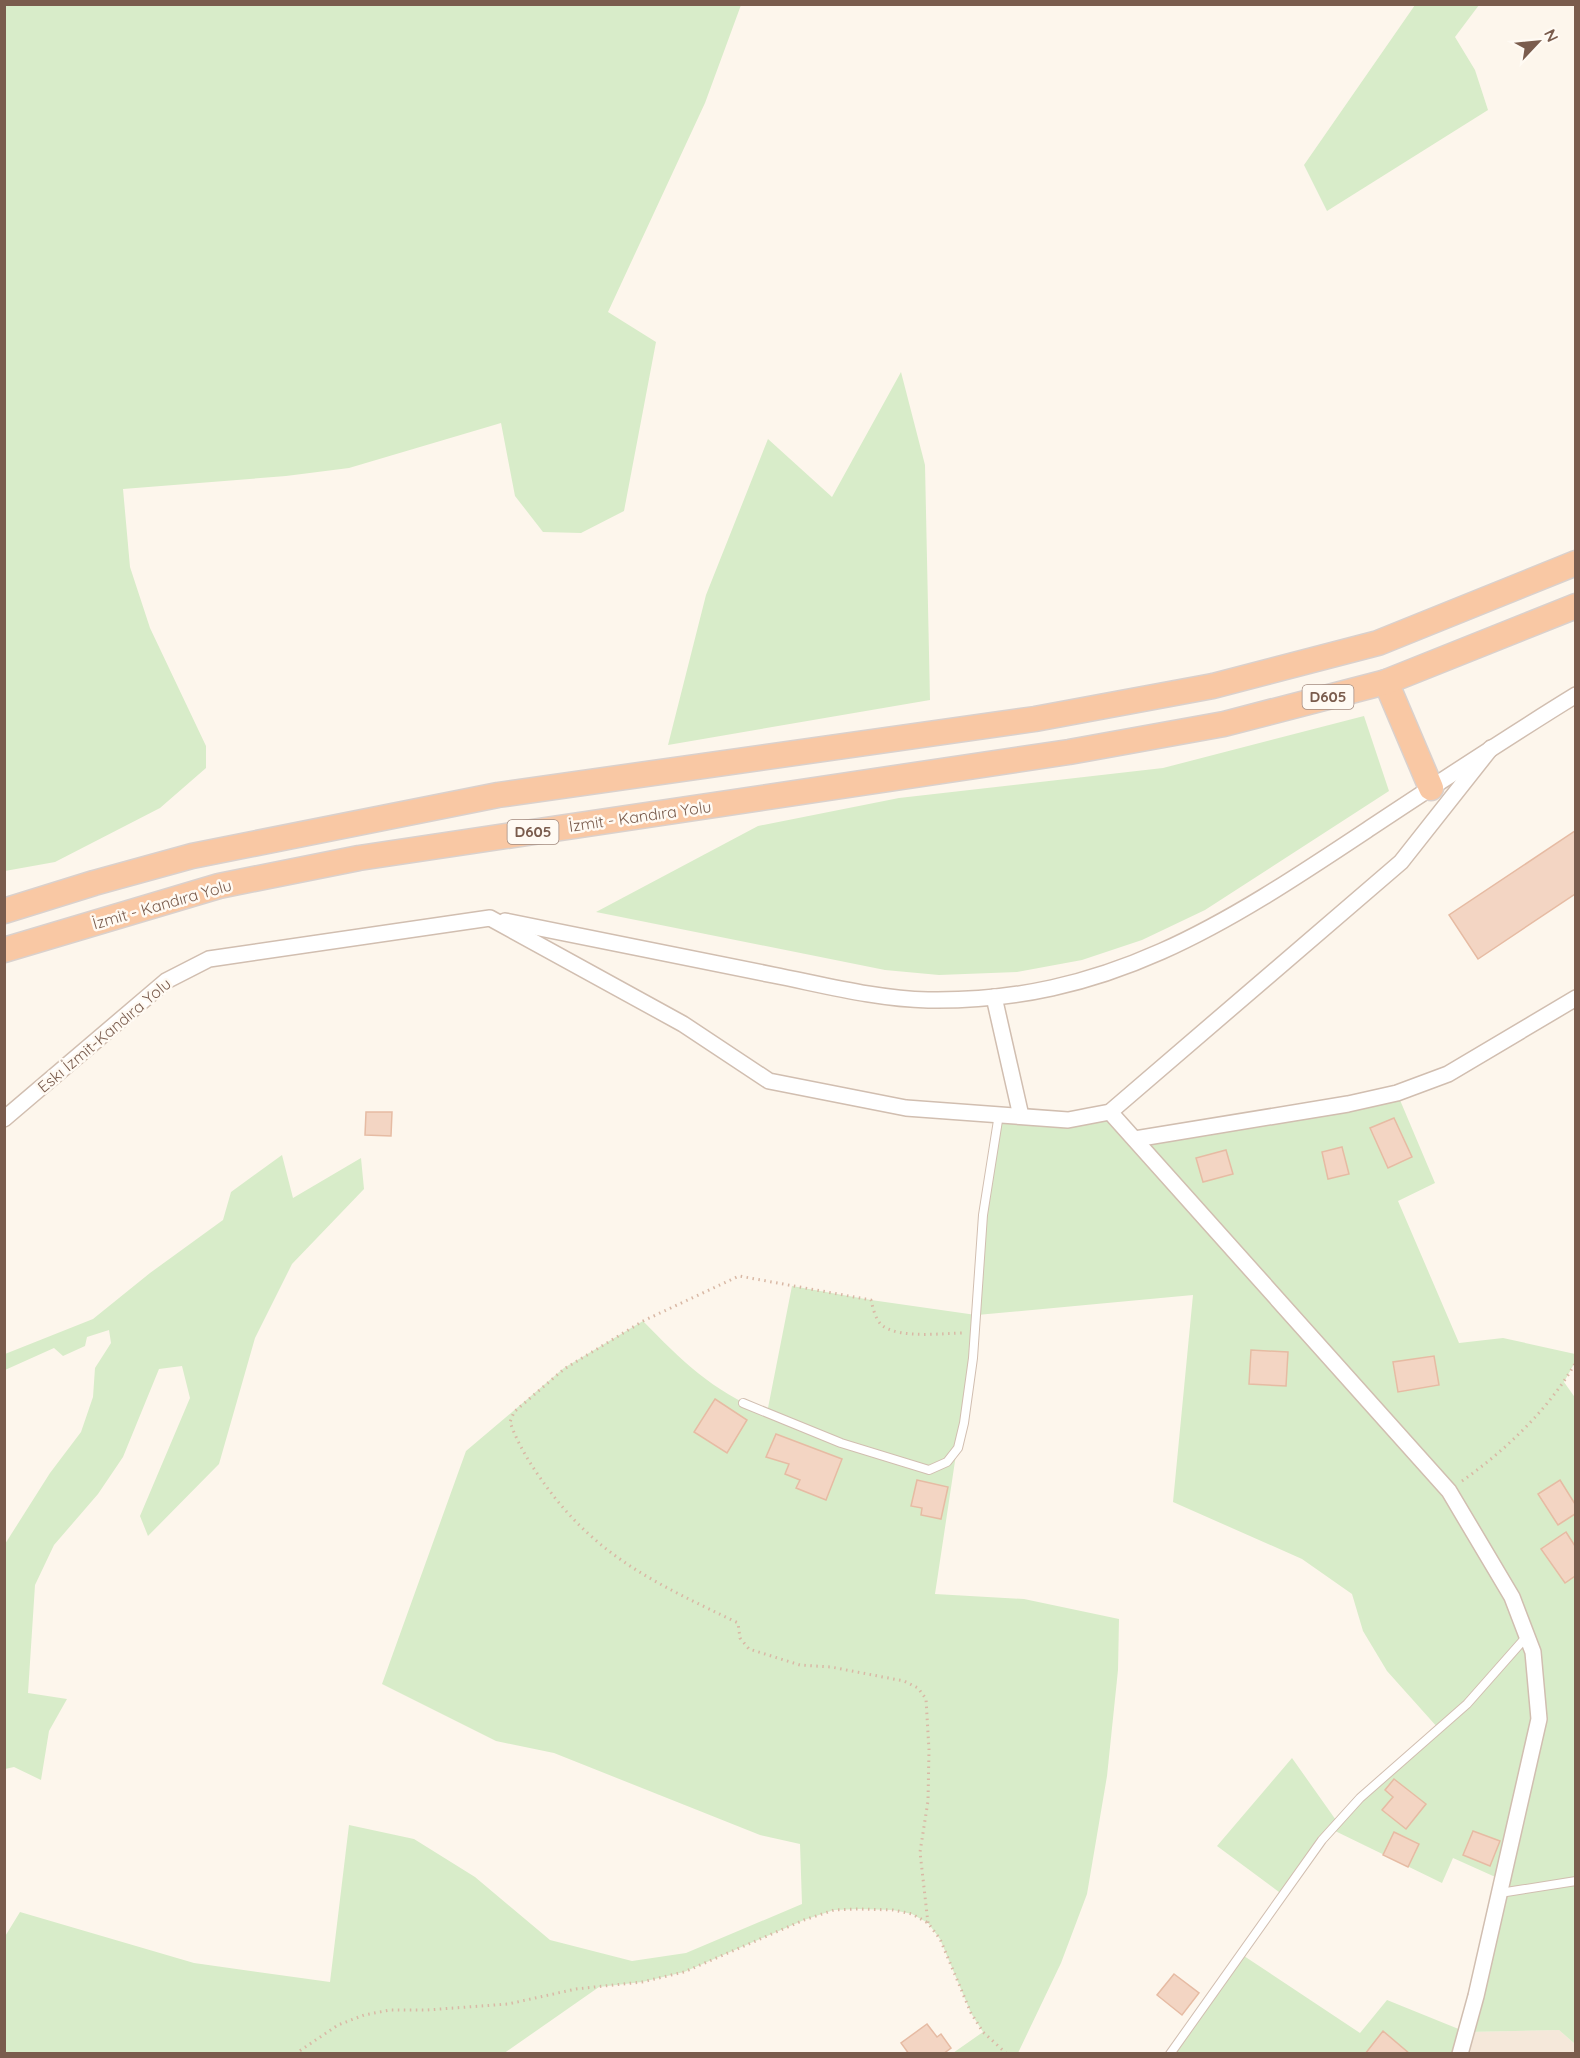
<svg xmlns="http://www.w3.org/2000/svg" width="1580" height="2058" font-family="Quicksand,sans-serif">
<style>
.residential{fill:#f5e8da}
.green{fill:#d8ecc9}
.building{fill:#f3d5c3;stroke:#e6bba3;stroke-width:1.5}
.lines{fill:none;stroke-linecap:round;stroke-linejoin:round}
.service-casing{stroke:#d1beb0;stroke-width:10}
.minor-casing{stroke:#d1beb0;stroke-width:18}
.trunk-casing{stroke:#dad1cd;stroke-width:27}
.path{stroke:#d9b8a5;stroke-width:3;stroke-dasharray:1.5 4.5;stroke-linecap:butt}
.service{stroke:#fff;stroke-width:8}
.minor{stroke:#fff;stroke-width:15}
.trunk{stroke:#f9c8a4;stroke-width:24}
.labels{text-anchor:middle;stroke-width:5;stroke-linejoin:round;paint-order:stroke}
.shield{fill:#fffaf3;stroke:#a28b7f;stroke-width:1.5}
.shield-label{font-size:15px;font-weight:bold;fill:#7a5c4d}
.street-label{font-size:16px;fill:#7a5c4d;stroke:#fffaf3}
</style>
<rect width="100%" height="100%" fill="#fdf6ec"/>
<polygon class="residential" points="1559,2030 1575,2044 1575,2053 1460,2054 1466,2032"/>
<g class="green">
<polygon points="4,5 741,5 705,103 608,312 656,342 624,511 581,533 543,532 515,496 501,423 349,468 286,476 123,489 130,567 150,628 206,746 206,768 160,808 55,862 5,871"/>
<polygon points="1415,5 1479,5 1455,37 1475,70 1488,110 1327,211 1304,165"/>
<polygon points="901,372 925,465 930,700 668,745 706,595 768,439 832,497"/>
<polygon points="1364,716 1389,791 1205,910 1142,940 1082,960 1017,972 939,975 885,970 596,912 758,826 899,798 1163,768"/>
<path d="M1397,1093L1435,1183L1398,1201L1459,1343L1503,1338L1575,1354V1362L1564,1382L1576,1399L1575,2044L1559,2030L1466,2032L1460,2053H1170L1241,1954L1360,2033L1387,2000L1466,2032L1502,1880L1453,1858L1442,1883L1331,1829L1283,1895L1217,1846L1292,1758L1338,1823L1438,1728L1387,1671L1363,1631L1352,1594L1302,1559L1173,1502L1193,1295L977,1315L935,1594L1024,1599L1119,1619L1118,1670L1107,1776L1087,1894L1061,1963L1018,2053H953L983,2032L971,2013L940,1939L928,1923L912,1914L893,1910L859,1909L834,1910L804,1920L684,1972L642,1982L599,1987L503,2054L5,2053L4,1938L20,1912L194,1963L330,1982L349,1825L414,1839L475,1877L550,1940L632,1961L686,1953L802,1904L800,1844L760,1835L554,1753L496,1741L382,1684L466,1451L564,1368L643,1321C682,1361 713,1392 767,1413L792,1286L871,1300L976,1315L983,1215L999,1114L1110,1112L1135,1139Z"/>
<polygon points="282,1155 293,1198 361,1158 364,1189 292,1264 255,1338 219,1464 148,1536 140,1516 190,1398 182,1366 159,1369 123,1457 98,1494 54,1545 35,1585 28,1693 67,1699 49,1731 41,1780 14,1767 5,1769 5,1544 50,1473 81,1432 93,1397 95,1368 111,1343 109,1330 87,1337 85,1346 63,1356 54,1348 5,1370 5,1354 93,1319 150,1273 223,1220 231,1192"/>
</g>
<g class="building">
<polygon points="1575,831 1575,894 1478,959 1449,915"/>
<polygon points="366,1112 392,1112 391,1136 365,1135"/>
<polygon points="1394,1118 1412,1157 1388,1168 1370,1128"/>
<polygon points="1342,1147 1349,1174 1328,1179 1322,1152"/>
<polygon points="1226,1150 1233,1174 1203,1182 1196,1158"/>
<polygon points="1251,1350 1288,1352 1286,1386 1249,1384"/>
<polygon points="1434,1356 1439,1385 1398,1392 1393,1362"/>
<polygon points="715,1399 747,1420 727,1453 694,1432"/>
<polygon points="776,1434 842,1459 826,1500 796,1488 800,1480 785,1474 789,1464 766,1457"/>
<polygon points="917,1480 948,1487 941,1519 921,1515 922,1508 911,1506"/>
<polygon points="1560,1480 1575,1504 1575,1514 1558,1525 1538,1494"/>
<polygon points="1566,1532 1575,1546 1575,1576 1565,1583 1541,1549"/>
<polygon points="1394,1779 1426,1804 1406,1829 1382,1810 1393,1797 1385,1790"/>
<polygon points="1473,1831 1500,1841 1490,1866 1463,1855"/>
<polygon points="1394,1832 1419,1844 1408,1867 1383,1855"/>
<polygon points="1174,1974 1199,1993 1182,2015 1157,1995"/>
<polygon points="927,2024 937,2037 941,2034 951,2048 943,2054 909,2054 901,2043"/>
<polygon points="1383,2031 1410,2054 1365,2054"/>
</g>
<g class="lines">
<defs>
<g id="service">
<polyline points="743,1403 841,1443 929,1470 947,1462 958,1448 964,1423 973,1358 983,1215 999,1114"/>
<polyline points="1500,1893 1576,1881"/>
<polyline points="1170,2054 1322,1840 1360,1798 1467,1704 1527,1636"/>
</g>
<g id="minor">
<path d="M505,921C594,939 684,957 773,975C824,985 877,999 928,1000C1108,1003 1227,923 1370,828C1438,783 1506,738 1576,695"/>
<polyline points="994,997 1021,1116"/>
<polyline points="1110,1112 1449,1491 1512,1597 1533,1652 1539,1719 1476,1996 1460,2054"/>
<polyline points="4,1119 166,981 209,959 490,918 683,1024 769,1081 906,1108 1068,1120 1110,1112 1401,862 1491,748"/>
<polyline points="1135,1139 1348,1104 1397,1093 1448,1074 1576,998"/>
</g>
<g id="trunk">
<polyline points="1386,682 1431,788"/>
<polyline points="4,911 94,883 192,856 498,795 1035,719 1213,686 1378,643 1576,563"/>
<polyline points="4,950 219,886 359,858 1069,752 1224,724 1386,682 1576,606"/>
</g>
</defs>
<use href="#service" class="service-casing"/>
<use href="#minor" class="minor-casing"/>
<use href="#trunk" class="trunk-casing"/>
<g class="path">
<path d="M1462,1481C1506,1450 1549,1409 1576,1362"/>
<path d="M928,1923L920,1852L928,1801L929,1750L926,1699L918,1688L904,1681L831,1667L800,1665L749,1649L740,1638L738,1623C660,1585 599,1559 546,1486C532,1467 518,1445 510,1422L514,1412L564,1369L643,1321L739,1276L871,1300C873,1309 876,1321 883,1326C901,1339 944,1333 965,1333"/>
<polyline points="295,2054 338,2025 364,2015 390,2010 427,2010 508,2004 576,1989 642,1982 684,1972 804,1920 834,1910 859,1909 893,1910 912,1914 928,1923 940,1939 971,2013 983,2032 1007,2054"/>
</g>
<use href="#service" class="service"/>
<use href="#minor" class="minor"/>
<use href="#trunk" class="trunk"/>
</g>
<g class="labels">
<g class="shield">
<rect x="1302.5" y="685" width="51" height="24" rx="4.5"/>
<rect x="507.5" y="820" width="51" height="24" rx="4.5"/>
</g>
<g class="shield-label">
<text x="1328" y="702">D605</text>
<text x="533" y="837">D605</text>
</g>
<g class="street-label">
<text transform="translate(640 816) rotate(-8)" y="6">İzmit - Kandıra Yolu</text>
<text transform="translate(162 904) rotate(-16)" y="6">İzmit - Kandıra Yolu</text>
<text transform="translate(104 1035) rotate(-40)" y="6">Eskı İzmit-Kandıra Yolu</text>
</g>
</g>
<rect width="1580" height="2058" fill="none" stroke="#7a5c4d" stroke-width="12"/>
<g transform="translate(1538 42) rotate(64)" stroke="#fffaf3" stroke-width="4.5" paint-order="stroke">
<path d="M0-4.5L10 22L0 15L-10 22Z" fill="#7a5c4d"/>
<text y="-9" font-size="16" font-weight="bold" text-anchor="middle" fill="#7a5c4d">N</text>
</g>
</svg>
